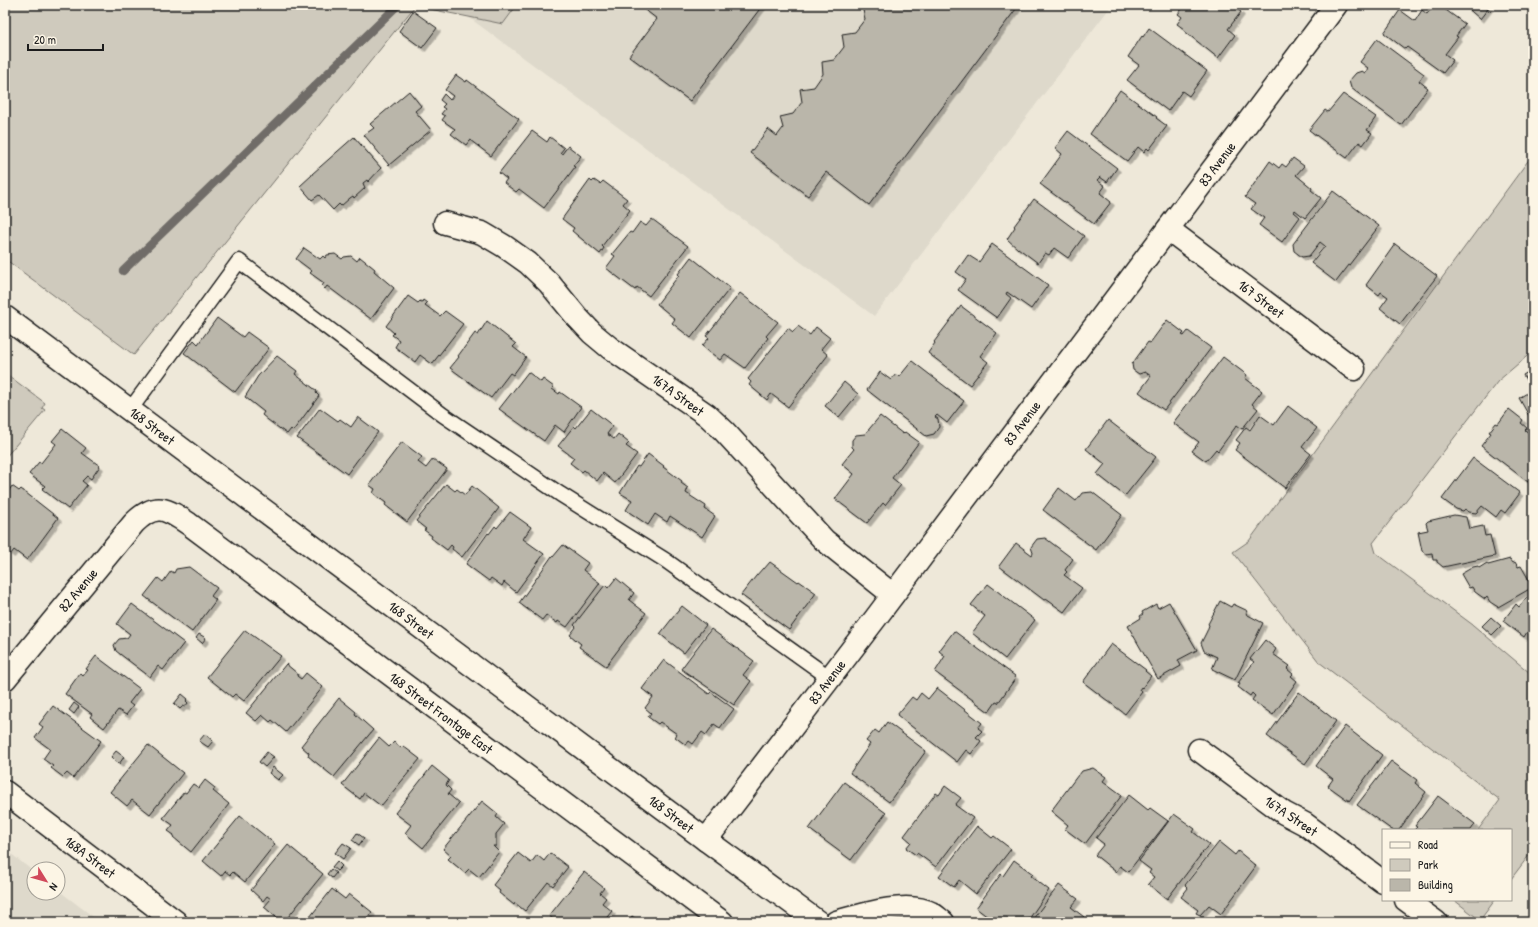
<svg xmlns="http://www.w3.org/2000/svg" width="1538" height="927" font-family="'Patrick Hand',sans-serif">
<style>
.built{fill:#ded9cb}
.green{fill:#cfcabd;stroke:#76736c}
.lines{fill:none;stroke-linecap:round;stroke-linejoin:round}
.stream{stroke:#6f6c67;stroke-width:8}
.building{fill:#bab6aa;stroke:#1c1c1c;filter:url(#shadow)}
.lane-casing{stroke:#1c1c1c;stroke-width:17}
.street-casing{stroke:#1c1c1c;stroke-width:25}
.secondary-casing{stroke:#1c1c1c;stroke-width:25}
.lane{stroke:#fcf5e5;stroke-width:14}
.street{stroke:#fcf5e5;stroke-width:22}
.secondary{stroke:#fcf5e5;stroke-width:22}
.labels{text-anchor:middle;stroke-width:3.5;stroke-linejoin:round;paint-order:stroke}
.street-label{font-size:14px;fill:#1c1c1c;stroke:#fcf5e5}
</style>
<defs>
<filter id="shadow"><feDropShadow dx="3.5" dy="3.5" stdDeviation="0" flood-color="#0004"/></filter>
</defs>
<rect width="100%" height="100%" fill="#eee8d9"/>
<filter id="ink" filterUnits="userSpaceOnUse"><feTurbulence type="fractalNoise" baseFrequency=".025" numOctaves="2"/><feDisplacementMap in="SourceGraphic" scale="8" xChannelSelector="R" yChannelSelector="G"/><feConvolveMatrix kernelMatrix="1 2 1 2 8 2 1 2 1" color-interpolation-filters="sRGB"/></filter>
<g filter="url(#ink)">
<g class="built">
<polygon points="452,5 1112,5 874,316"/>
<polygon points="5,849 34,872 34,893 58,893 58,890 100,922 5,922"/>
</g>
<g class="green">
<polygon points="5,5 517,5 503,24 415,6 134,355 5,259"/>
<polygon points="1533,154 1533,351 1498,381 1373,543 1376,553 1473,625 1530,673 1533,677 1533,850 1511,879 1511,830 1478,830 1500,800 1319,662 1233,552 1249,541"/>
<polygon points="5,373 45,403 42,408 45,410 5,458"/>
<polygon points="1454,900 1495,900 1480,920"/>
</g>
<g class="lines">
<polyline class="stream" points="123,271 398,5"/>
</g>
<g class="building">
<polygon points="639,5 761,5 762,6 690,101 629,56 657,19"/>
<polygon points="870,5 1019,5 869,205 826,172 808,196 750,153 768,129 777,136 783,128 780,117 793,114 802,102 800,89 814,87 823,74 822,62 834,60 844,47 842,34 855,32 865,19 862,6"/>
<polygon points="1185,5 1232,5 1241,12 1228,29 1235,35 1218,58 1183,30 1184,29 1177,24 1182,17 1178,14"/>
<polygon points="1434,5 1439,5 1465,24 1456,36 1458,37 1445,54 1453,60 1443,73 1407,47 1405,49 1384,33 1400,10 1415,21 1422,10 1427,14"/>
<polygon points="1464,5 1491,5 1480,19"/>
<polygon points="413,11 437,28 422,48 399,31"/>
<polygon points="1149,28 1207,71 1189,96 1182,91 1168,111 1127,80 1139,65 1128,57 1142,36 1143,37"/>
<polygon points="1377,39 1424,74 1419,81 1428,88 1401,125 1351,88 1349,81 1356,73 1362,71 1365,73 1368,68 1360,62"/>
<polygon points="456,75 466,82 467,80 519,119 491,156 470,140 466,145 451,134 455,129 442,120 445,116 441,114 445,109 442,107 445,104 440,100 444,94 450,100 453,96 445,90"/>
<polygon points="1120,90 1157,117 1156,118 1167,126 1149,150 1147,148 1144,152 1138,147 1127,161 1090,134"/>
<polygon points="409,91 421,106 415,111 431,130 389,165 364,135 374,128 370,124"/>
<polygon points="1343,94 1376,117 1367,130 1372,133 1363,145 1359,142 1347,158 1309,130 1325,110 1328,112"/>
<polygon points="532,131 547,142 550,137 564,148 560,153 562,154 568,146 581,156 573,166 575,167 544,208 519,189 516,192 504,183 507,179 499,173"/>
<polygon points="1068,131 1117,168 1107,182 1100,177 1097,180 1105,186 1100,193 1111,202 1094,224 1040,184 1062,154 1055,148"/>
<polygon points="354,137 381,168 368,182 367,180 363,183 365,188 354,198 353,196 350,198 341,206 339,204 333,210 319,195 312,200 300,186 312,175 312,174"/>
<polygon points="1293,158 1304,166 1296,175 1312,188 1311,190 1321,198 1305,218 1295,210 1294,212 1300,217 1282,242 1259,225 1264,218 1251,209 1255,204 1245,197 1270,161 1279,168 1282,164 1286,167"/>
<polygon points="590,180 592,182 594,180 600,184 603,181 627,199 623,204 630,210 602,246 604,248 600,254 572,231 574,228 562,219"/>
<polygon points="1333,191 1379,226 1336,282 1311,263 1325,246 1320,242 1309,256 1302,257 1294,251 1293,244"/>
<polygon points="1034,199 1084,236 1068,258 1054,248 1049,255 1045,253 1038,263 1018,248 1018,249 1007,239 1015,227 1014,226"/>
<polygon points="652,219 688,246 649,296 637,287 635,290 606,268 615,256 612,254 630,232 632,233 640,222 646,226"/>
<polygon points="992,244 1048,285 1031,309 1007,292 1006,294 1011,298 997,318 958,290 966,279 956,272 968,255 979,262"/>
<polygon points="1395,244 1437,276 1400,324 1380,308 1388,297 1381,292 1379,295 1366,285"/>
<polygon points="304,248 320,259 323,256 325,258 327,255 335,254 342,259 344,257 351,256 357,261 360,257 375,269 374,271 394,288 371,319 327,286 325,289 322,286 324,283 310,273 312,271 296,259"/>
<polygon points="691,257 730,288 691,338 672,323 675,319 657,304 679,275 678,274"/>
<polygon points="740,293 778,322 766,336 768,338 745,368 725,354 720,360 702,346 709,338 706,336"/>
<polygon points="408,296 418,303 420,301 422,302 423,300 427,303 425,305 440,316 445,311 463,324 432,364 420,355 415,362 395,347 399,340 392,335 394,333 386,326"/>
<polygon points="961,306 997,333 980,356 988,362 970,385 928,353 935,343 934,342"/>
<polygon points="217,318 243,337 247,332 269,348 235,392 184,353 194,340 198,344"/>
<polygon points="1167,320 1184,333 1182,335 1184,336 1188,331 1211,348 1164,410 1139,392 1151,376 1145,372 1139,374 1133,370 1132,364 1148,342 1150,343"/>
<polygon points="487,321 516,344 513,347 526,357 513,375 510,373 491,398 450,368 459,357 458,356 475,333 478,335"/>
<polygon points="798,326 810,335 816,327 830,338 821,349 828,355 788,407 771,394 767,400 749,385 751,382 748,379 788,328 793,332"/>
<polygon points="277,356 297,371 295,374 317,391 316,393 319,396 293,431 291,429 287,434 268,420 262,415 264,412 245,397 258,376"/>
<polygon points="1223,357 1247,375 1245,378 1262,391 1252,404 1258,409 1242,429 1237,425 1218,451 1216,449 1206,461 1192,451 1199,442 1173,423"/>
<polygon points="912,361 964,401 947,423 937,415 935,417 938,419 939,427 934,434 926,436 867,390 880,372 891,380 896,374 899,377"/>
<polygon points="1533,369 1533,423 1519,398 1532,390 1523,375"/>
<polygon points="528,372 541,382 543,379 554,387 552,389 559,394 560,392 581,407 564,432 555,425 544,441 499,409"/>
<polygon points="844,382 858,394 839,417 825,406"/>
<polygon points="1288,406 1317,428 1302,447 1311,454 1285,488 1235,450 1240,443 1236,440 1246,427 1250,430 1260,415 1274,425"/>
<polygon points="320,408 338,421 340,419 351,427 358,417 378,432 347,474 297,438"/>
<polygon points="591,409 613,426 607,434 614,439 618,434 629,443 626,446 637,454 615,483 603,473 597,481 584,470 582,472 570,463 574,458 558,446 574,426 576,428"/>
<polygon points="1509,409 1523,420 1521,423 1527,428 1525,430 1533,436 1533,476 1528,482 1481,446 1491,433 1489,432 1496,423 1498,424"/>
<polygon points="880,416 903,434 905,432 919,442 892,478 901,485 885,505 883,503 867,523 835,499 854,474 842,464 854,449 852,447 852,440 856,435 865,434"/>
<polygon points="1108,420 1156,457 1125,496 1097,474 1105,464 1086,449"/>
<polygon points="62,429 86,448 82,453 100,466 91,479 87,476 82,481 87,485 68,509 42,489 45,486 29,474 39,462 41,463 56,444 52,441"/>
<polygon points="402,442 422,457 418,462 426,468 433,459 447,469 407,522 385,505 386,503 373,493 375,489 369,485"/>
<polygon points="648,454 664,466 663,467 682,481 681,483 688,488 686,493 706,506 705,509 715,516 702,537 670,516 667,522 655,514 648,525 626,510 632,500 620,493 637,466 639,467"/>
<polygon points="1473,458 1520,493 1505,513 1501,510 1496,517 1482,506 1476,513 1469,512 1465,509 1463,511 1456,509 1442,499"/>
<polygon points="446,484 455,491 457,489 465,495 472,486 499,508 462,557 452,549 453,547 451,545 447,550 431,538 432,536 424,530 426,529 416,521"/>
<polygon points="12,486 19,491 21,489 58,518 27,560 14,550 11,554 5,549 5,496"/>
<polygon points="1059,488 1076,501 1082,493 1092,492 1122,515 1096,550 1043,510"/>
<polygon points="510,512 531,527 523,539 544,554 516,592 504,582 502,586 491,578 489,581 466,564 488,533 489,534 495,526 497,528"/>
<polygon points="1454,515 1466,517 1469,529 1483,526 1485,536 1490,535 1495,556 1443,567 1437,562 1437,560 1433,560 1432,553 1426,554 1422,551 1418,532 1428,530 1426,523 1428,521"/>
<polygon points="1045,538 1073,559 1065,570 1067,572 1064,575 1082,588 1064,612 1046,599 1044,600 999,566 1016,543 1032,555 1033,553 1031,547 1037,539"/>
<polygon points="563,545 588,563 583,570 600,583 567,627 558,621 557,623 546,615 542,620 519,603 552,556 553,557"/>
<polygon points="1510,559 1513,563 1515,562 1518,567 1521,566 1533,587 1498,607 1490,602 1487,597 1485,599 1475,592 1472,587 1469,588 1461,574 1473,567 1478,566 1479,568 1487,563 1488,565"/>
<polygon points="770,562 798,582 799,581 816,593 789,630 741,595 756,576 763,568 764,569"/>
<polygon points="189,567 217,588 211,596 216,600 192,632 144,596 158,578 163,582 171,571 174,573 176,569"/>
<polygon points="616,578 634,593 629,600 646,613 606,666 579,647 581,644 570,635 576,627 574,625 605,585 608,588"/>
<polygon points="988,584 1035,620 1005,659 972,633 985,616 971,605"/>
<polygon points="1533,595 1533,636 1527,632 1524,637 1503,621 1516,604 1519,607 1526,598"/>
<polygon points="1220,601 1231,607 1233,604 1248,611 1246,614 1263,623 1235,680 1212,669 1217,657 1204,651 1201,643 1207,631 1209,625 1208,624"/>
<polygon points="1169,602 1197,650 1178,660 1181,666 1158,679 1128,626 1141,618 1140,616 1143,614 1142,612 1156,604 1158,608"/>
<polygon points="132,604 184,643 163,670 158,666 150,677 116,651 114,645 119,639 127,638 130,634 117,624"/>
<polygon points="682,606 706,625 684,653 660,634"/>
<polygon points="1491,617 1501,626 1492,635 1482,626"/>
<polygon points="711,629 754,661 743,675 751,681 734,705 681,669"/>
<polygon points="245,630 281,656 244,701 235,694 232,697 207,677"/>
<polygon points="954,631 1015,676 1014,678 1015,679 998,703 996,702 989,712 935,672 945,656 939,651"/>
<polygon points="199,634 206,638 202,643 196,638"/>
<polygon points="1265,640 1276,649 1273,654 1290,666 1287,669 1293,674 1291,676 1297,681 1273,715 1252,700 1255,696 1252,693 1250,696 1238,687 1240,684 1238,683 1254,662 1250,659"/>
<polygon points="1111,644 1146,670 1145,671 1151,676 1142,688 1141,687 1139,690 1142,692 1125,714 1083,682"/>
<polygon points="96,656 140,689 129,703 133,706 126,715 118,710 104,728 90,717 92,714 65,694 80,673 83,676 88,670 86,669"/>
<polygon points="664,660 709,694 711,692 734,709 720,728 714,724 706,735 702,732 693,744 689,741 686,745 675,737 677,734 660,722 658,724 648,717 651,713 645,708 653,697 642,689"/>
<polygon points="286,664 298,674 297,676 301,679 306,673 323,687 286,732 272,720 270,722 262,715 256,721 246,713"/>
<polygon points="937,688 982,723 978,728 982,731 976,737 981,741 971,754 966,750 957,762 897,715 912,697 916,700 921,693 928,699"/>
<polygon points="1299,692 1336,721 1305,764 1267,736"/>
<polygon points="182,694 188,699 186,701 188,703 185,707 183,706 180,709 174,704"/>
<polygon points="339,698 356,712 355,714 373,730 334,777 308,756 309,753 301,746"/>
<polygon points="74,703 79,707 74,714 69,710"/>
<polygon points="53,706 101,741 73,778 67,773 63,777 51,768 53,766 43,759 50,749 35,738 43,727 39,724"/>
<polygon points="887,722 926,751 889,802 850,773 870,744 866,741 875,730 879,733"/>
<polygon points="1345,726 1382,755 1349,801 1328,786 1333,779 1316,766"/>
<polygon points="205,734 213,741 208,747 199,741"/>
<polygon points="379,738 389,747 394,742 401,748 403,746 420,759 381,806 364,793 360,799 342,785"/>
<polygon points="148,745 183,773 150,814 132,800 127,806 110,792"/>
<polygon points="116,751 124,757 119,764 111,757"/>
<polygon points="267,752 274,757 265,767 259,762"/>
<polygon points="1391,761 1417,780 1415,783 1426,792 1399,830 1392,830 1357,805"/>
<polygon points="432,766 449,780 446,785 451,790 448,794 459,803 423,848 405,833 411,825 395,813"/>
<polygon points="273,767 283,775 278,780 269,773"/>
<polygon points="1093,768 1106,777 1103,781 1122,795 1085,844 1065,829 1068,825 1051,811 1078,775 1079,775 1082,771"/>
<polygon points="205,780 215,788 213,791 229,804 191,852 173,837 174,835 168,831 173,825 163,818 184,792 186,793 193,784 199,788"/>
<polygon points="844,782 886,813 851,860 809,829"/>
<polygon points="945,786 961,798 955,805 973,818 936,867 917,853 916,855 906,848 911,842 904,836 936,793 939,795"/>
<polygon points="1129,795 1148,810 1150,808 1168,821 1128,872 1120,866 1116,872 1095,855 1104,844 1096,838"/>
<polygon points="1438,796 1475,824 1471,830 1414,830 1417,827 1415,826"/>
<polygon points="482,801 498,814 496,817 504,824 496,834 496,846 493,846 499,852 479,877 469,869 465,873 448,859 451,856 443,849"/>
<polygon points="1174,814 1195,829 1193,832 1209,844 1167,899 1148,884 1154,877 1149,873 1151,870 1139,861"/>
<polygon points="240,816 275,844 245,882 233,872 230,875 225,871 221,876 203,861"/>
<polygon points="977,826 992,838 994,836 1011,849 976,894 959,880 954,887 939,876"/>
<polygon points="357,833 364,838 359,845 352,840"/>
<polygon points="1219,842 1235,855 1238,851 1256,866 1221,914 1209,905 1200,915 1196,913 1198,910 1181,897 1188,888 1185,885"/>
<polygon points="343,843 351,848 343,859 335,853"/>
<polygon points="288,845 323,874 284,922 282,922 264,907 271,899 267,896 263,901 251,890"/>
<polygon points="518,853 531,863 537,855 544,861 550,853 568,867 553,886 548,882 525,911 515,903 514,905 499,893 500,891 493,885"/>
<polygon points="1014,860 1033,874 1031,876 1049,890 1027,922 993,922 993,921 976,908 1001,874 1003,876"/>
<polygon points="337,861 342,866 337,871 332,867"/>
<polygon points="331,869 336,873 332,878 327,874"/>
<polygon points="584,872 604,888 600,893 606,898 602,903 612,911 603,922 557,922 549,916"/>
<polygon points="1059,885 1078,899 1071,907 1088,920 1087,922 1033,922 1034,920 1033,919"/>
<polygon points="332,889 345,899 349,894 372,912 363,922 306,922"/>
<polygon points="632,916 640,922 628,922"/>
</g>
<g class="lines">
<defs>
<polyline id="lane" points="130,410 239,261 443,415 560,494 665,560 830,678"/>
<g id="street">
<polyline points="445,223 482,233 504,246 528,263 549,283 576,316 592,333 610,348 707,415 724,431 824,540 893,595"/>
<polyline points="1168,229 1354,369"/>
<path d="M5,679L134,523C156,501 167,509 189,524L722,922"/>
<polyline points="1199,750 1284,813 1305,824 1383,882"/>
<polyline points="5,792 176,922"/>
<polyline points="706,840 875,619 1336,5"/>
<polyline points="1406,900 1436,922"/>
<path d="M836,922C861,915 907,900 931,913C935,915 939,919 943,922"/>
</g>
<polyline id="secondary" points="5,317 706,840 818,922"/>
</defs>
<use href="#lane" class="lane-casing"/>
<use href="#street" class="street-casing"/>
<use href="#secondary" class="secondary-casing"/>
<use href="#lane" class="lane"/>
<use href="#street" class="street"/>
<use href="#secondary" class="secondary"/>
</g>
</g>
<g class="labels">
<g class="street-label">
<text transform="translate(1217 164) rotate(-53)" y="5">83 Avenue</text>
<text transform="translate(1261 299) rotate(37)" y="5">167 Street</text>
<text transform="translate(678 395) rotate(36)" y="5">167A Street</text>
<text transform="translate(1022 423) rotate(-53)" y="5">83 Avenue</text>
<text transform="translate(152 426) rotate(37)" y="5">168 Street</text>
<text transform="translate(78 590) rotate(-50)" y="5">82 Avenue</text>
<text transform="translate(411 620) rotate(37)" y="5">168 Street</text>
<text transform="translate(827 682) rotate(-53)" y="5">83 Avenue</text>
<text transform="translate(441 713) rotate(37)" y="5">168 Street Frontage East</text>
<text transform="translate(671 814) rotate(37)" y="5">168 Street</text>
<text transform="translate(1291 816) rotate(34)" y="5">167A Street</text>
<text transform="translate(90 857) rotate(37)" y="5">168A Street</text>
</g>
</g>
<rect width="1538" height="927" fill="none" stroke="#fcf5e5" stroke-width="20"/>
<rect x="10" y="10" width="1518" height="907" fill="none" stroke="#1c1c1c" stroke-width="1.5" filter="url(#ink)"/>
<rect x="1382" y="829" width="130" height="72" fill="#fcf5e5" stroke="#a29e95"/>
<rect x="1390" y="842" width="20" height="6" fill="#fcf5e5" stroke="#a29e95"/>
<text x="1418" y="849" font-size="12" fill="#1c1c1c">Road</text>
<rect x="1390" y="859" width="20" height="12" fill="#cfcabd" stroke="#a29e95"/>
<text x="1418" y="869" font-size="12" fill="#1c1c1c">Park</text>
<rect x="1390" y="879" width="20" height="12" fill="#bab6aa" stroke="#a29e95"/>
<text x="1418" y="889" font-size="12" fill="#1c1c1c">Building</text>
<g transform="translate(46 881) rotate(127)"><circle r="19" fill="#fcf5e5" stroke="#a29e95"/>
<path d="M0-3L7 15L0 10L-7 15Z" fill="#d1495b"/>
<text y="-6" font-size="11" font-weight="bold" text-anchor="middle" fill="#1c1c1c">N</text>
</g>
<path d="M28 44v6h75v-6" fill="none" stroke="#1c1c1c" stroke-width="2"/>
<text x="34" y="44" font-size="12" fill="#1c1c1c" stroke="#fcf5e5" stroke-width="3" paint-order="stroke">20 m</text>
</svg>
